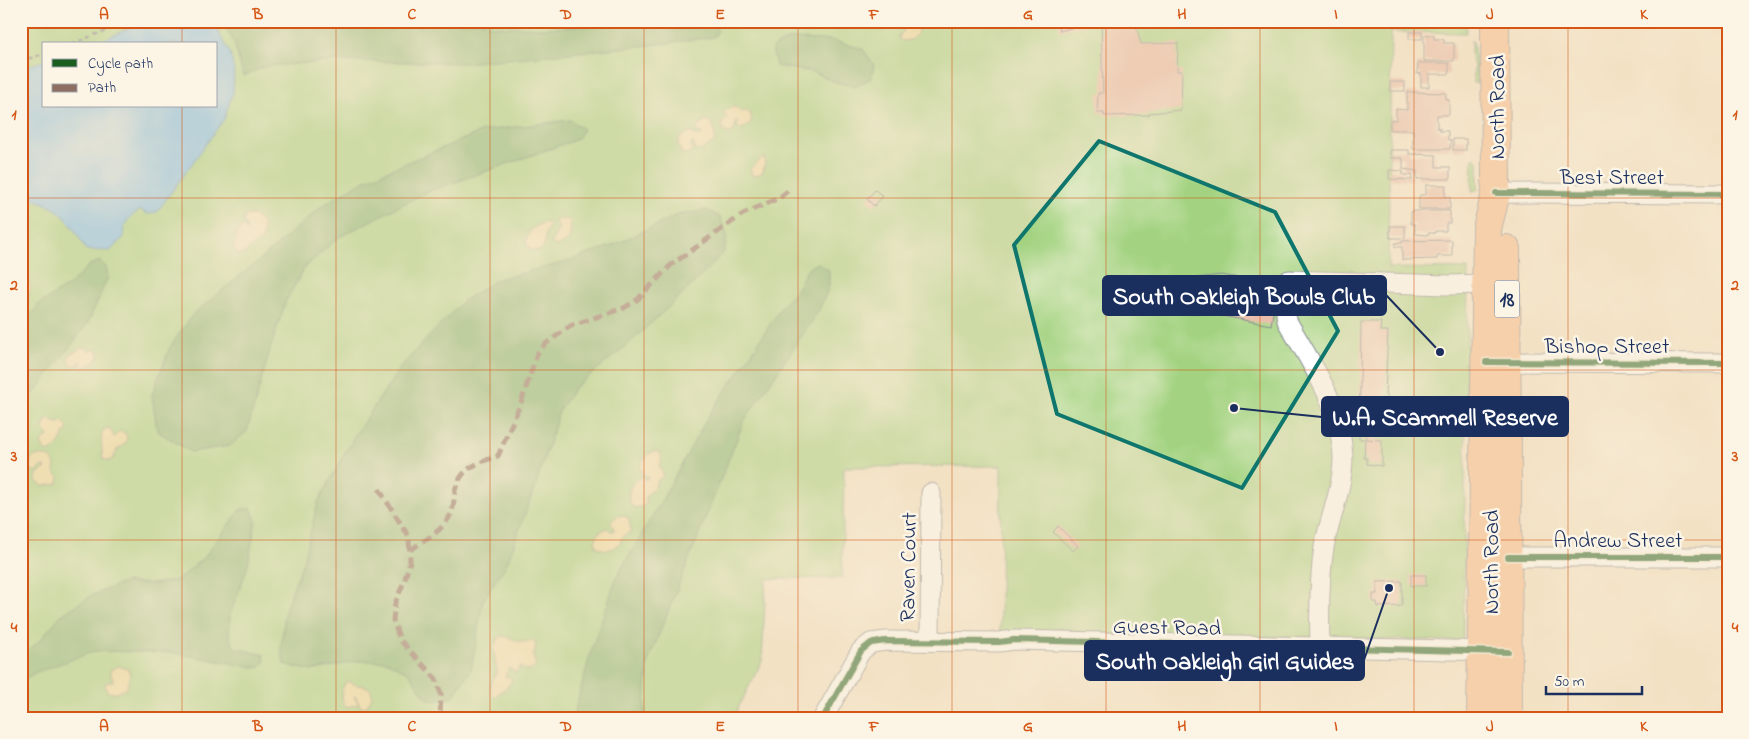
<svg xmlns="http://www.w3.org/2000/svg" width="1749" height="739" font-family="'Indie Flower',sans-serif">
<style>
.green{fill:#a3d381;stroke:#5f8170;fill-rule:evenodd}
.forest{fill:#82b56f;stroke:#4e7266}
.sand{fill:#eeda9e;stroke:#84847e}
.water{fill:#79bef0;stroke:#4a76a7}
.building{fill:#e8b3a1}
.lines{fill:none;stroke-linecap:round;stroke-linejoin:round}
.minor-casing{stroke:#878891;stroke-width:21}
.highway-casing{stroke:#878891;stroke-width:30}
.path{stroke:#878891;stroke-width:2.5;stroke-dasharray:4 4;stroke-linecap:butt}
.minor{stroke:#fff;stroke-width:19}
.highway{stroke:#fbbb8c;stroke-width:28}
.quiet{stroke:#8d6e63;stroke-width:5;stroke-dasharray:10 5;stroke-linecap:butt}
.cycleway-casing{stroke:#fcf5e5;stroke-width:9}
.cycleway{stroke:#1b5e20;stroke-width:6}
.marked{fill:none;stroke:#0f766e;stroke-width:4;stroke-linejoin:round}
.grid{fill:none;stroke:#d45514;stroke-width:1;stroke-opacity:0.55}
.labels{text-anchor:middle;stroke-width:5;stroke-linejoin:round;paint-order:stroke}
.shield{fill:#fcf5e5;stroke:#5e6a86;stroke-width:1}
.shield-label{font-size:21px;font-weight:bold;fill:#1b2f5e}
.street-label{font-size:22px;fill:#1b2f5e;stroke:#fcf5e5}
.leader{fill:none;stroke:#1b2f5e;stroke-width:2}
.callout-dot{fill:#1b2f5e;stroke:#fcf5e5;stroke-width:2}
.callout{fill:#1b2f5e;stroke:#1b2f5e;stroke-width:2}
.callout-label{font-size:24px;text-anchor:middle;font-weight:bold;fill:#fff}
.neatline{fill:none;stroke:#d45514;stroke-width:2}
.grid-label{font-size:16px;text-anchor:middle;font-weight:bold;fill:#d45514}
</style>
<rect width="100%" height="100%" fill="#fcf5e5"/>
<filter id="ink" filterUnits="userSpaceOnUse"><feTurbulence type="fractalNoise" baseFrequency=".02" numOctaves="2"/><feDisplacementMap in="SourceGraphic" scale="10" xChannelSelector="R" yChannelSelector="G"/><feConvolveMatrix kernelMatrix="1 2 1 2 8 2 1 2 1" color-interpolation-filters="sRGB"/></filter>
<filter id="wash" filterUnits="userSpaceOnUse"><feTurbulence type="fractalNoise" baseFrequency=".0096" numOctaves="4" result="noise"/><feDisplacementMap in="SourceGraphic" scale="20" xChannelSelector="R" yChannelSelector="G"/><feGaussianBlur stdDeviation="1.12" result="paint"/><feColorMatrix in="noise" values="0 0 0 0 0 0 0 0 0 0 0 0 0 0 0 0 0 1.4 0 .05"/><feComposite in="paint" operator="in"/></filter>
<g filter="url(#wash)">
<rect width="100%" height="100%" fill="#f3e1c4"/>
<g class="green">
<path d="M21,21H1466V33L1391,32L1388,268L1468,269L1463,641L1000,632L1001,466L844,467L842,578L766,579L762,661L733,718H21ZM44,44H216V106H44Z"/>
<polygon points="1471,40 1473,42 1479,80 1476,83 1473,83 1474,67 1471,54"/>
<polygon points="1473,158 1476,158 1478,160 1478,189 1477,190 1472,191"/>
</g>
<g class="forest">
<polygon points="222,21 480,21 492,26 549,28 587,26 600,21 707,21 712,23 718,30 714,37 651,45 465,63 340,61 267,66 243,76 234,42"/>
<polygon points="790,39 831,40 863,49 874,65 871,78 855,87 833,81 813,72 776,66 772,48"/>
<polygon points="570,120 583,129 578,139 427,192 339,237 305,267 286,301 271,346 247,431 230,446 191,452 157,431 152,395 169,349 193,314 260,260 322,206 365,180 483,131"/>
<polygon points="707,210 720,217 727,235 724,252 686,291 625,347 575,387 560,409 537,481 507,563 483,601 471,670 452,698 435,701 426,698 409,673 386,661 357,661 311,671 284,664 281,647 285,610 303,562 318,502 355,435 402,365 463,301 498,279 562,263 614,245 678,215"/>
<polygon points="100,261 106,267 108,277 88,323 30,399 21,436 21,331 38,305 72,283 89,265"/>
<polygon points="818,263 829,270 829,287 818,312 744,421 648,662 644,718 573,718 592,648 617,576 661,502 710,413 749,357 782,306 795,292 808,268"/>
<polygon points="251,508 256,521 247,569 230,615 229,636 234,647 264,655 265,662 259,668 173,653 95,651 37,672 21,681 21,657 40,640 61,615 92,595 126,582 153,584 178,580 205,556 240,510"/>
</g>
<g class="sand">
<polygon points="912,21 915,21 918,25 918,33 911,40 902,41 899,38 901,33 904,31 901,24"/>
<path d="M732,107H736L741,112L747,111L750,113C754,121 749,129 739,129L737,126L738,121H736L735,129L731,133H726L722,128V122L727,119L723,112Z"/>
<path d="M706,121H709C715,126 716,136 714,143C706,145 702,153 694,150V144L692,143L691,145L692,151L691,153L682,154L678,145L679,138L689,132L698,136L702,135V133L697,132L696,128Z"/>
<polygon points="764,157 765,162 763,172 758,175 752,176 750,169 760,159"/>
<path d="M246,215H254L263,224V240L255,244L245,253L238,255C230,247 236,237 240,228L245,227L246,230H248L243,221Z"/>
<path d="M562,219H568L571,222C570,237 572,242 556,246L551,243L559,228L555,222L557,219Z"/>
<path d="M548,222L550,225L546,231C544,239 548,246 539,251L530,250L526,243C527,230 536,224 548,222Z"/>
<polygon points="21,281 30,283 31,287 27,298 27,307 24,312 21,309"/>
<polygon points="83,347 89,350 96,349 100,355 94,363 82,369 80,367 82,361 75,366 72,365 68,359 69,355"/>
<polygon points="49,419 57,423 63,421 68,428 57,447 51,452 45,451 41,443 49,435 45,432 43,427 46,421"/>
<path d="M108,428L111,430L114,437L120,431L125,433L127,437L126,443L117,450L113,459L108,461L103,459C102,452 100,435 103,430Z"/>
<path d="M654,451L659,452C663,457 662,461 659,465L663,474L662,477L657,481L655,487L646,496V504L644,506L634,508C624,499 629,480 642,477L645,480L648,478L647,476L642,474L640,465L648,454Z"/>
<path d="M35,456C48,455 57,457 54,472L59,477L58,484L43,486L36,481L37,474L46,468L43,466L36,472L31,470L30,460Z"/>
<path d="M621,515L629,518L631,531L622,538L620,543L613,548L606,550L597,547L595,541L599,532L607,528L611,531H614V528L611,525C611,519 615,517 621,515Z"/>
<path d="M502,636C509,636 512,639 518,641C523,643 529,640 535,641L536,648L533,657L536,665C532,674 526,670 520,667L516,673L509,668L505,677H510L512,680L509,685L496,696L492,695L490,690L493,679L497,672L493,648L498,638Z"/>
<path d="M118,666L128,669L130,674L127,688C119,692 107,698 105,685L107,682L113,681L110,670Z"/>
<path d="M347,681C352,682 353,684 357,685C363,686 366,685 371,690L372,697L367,706L361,707L355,696L354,697L358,702L357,705L345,707C341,699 340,688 347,681Z"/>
</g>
<path class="water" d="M145,21H212L230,53L234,71L233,92L224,119L157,212L148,214L140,210C130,217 121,223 124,237L110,251L86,250C67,215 61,207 21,195V68L44,61V106H216V44H94Z"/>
<g id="blocks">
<g class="building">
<polygon points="1058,21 1094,21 1094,22 1060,31"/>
<polygon points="1101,21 1135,21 1141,44 1178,43 1177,71 1182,71 1181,110 1149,113 1149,115 1104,116 1104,113 1097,113 1098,93 1103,93"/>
<rect x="1409" y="32" width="13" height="7"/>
<polygon points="1424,35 1434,35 1434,39 1441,39 1444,40 1444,43 1454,43 1454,61 1424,61"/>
<polygon points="1418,63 1449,63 1449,74 1429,74 1429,87 1421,87 1421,73 1417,74"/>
<rect x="1390" y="82" width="15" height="9"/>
<polygon points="1407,92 1446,93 1446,99 1449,100 1449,115 1437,115 1437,128 1440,128 1440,131 1448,131 1448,140 1451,140 1450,149 1413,149 1413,130 1390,130 1390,120 1396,120 1396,109 1407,110"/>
<rect x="1453" y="139" width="13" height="11"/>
<polygon points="1390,150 1409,150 1409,154 1436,155 1436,167 1450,167 1450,179 1417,179 1417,171 1403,169 1403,158 1390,158"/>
<polygon points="1389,170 1403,171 1403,175 1412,175 1412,180 1389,179"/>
<polygon points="1426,185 1446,185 1445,197 1450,197 1450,209 1419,209 1419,198 1420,195 1426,195"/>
<polygon points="875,190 883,196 874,206 867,199"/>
<polygon points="1411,211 1450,211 1450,223 1446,223 1446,231 1435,231 1435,233 1428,233 1428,235 1415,234 1415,224 1411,224"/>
<rect x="1390" y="226" width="15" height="12"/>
<polygon points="1452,240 1452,256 1437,256 1437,259 1402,260 1402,247 1395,247 1395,243 1402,243 1402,241"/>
<polygon points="1221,275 1278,285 1271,325 1206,313 1162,313 1162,282"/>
<polygon points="1361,322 1381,322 1380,331 1388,331 1385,395 1387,395 1386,421 1366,420 1366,439 1382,440 1382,466 1367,464 1367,458 1364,458 1365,439 1359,439"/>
<polygon points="1058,526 1078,546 1073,551 1053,532"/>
<rect x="1411" y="575" width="15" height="11"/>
<polygon points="1402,581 1402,606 1378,607 1377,602 1373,602 1373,594 1377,594 1377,582"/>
</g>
</g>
</g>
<g filter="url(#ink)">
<use href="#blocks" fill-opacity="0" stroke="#878891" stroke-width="1"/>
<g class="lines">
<defs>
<g id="minor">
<polyline points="1496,193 1728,194"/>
<polyline points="1494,362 1728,363"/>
<polyline points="1508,557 1728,557"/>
<polyline points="930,641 931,493"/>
<path d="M1320,646C1319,613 1319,580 1324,547C1330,517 1343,488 1343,457C1341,405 1312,365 1287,321L1286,315L1289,280L1448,285L1487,284"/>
<polyline points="823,718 861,651 871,643 886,641 999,642 1014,640 1494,651"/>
</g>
<g id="highway">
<polyline points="1506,249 1508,718"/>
<polyline points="1481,718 1487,229 1496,193 1496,184 1495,21"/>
</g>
</defs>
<use href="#minor" class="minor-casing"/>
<use href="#highway" class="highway-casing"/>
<g class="path">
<polyline points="72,44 129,21"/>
<polyline points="21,61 44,54"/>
</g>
<use href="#minor" class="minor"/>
<use href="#highway" class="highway"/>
<g class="quiet">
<polyline points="379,489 409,537 410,561 404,582 395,603 393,620 400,640 436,679 441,694 440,718"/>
<path d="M410,550C424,541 443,531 451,514C454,507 454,498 455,491C461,467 478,463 498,456L522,400L537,354L544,345L572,325L624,308L638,299L671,265L743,214L779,198L791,188"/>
</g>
<defs>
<g id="cycleway">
<polyline points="1496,193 1728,194"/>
<polyline points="1486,362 1728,363"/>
<polyline points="1508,557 1728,557"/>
<polyline points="823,718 861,651 871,643 886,641 999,642 1014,640 1508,652"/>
</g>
</defs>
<use href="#cycleway" class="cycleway-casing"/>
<use href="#cycleway" class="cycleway"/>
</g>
</g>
<path d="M0 0H1749V739H0ZM1099,141L1275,212L1338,331L1242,488L1057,414L1014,245Z" fill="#f3e1c4" fill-opacity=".55" fill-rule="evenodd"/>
<path class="marked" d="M1099,141L1275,212L1338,331L1242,488L1057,414L1014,245Z"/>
<path class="grid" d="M182,21V44M336,21V718M490,21V718M644,21V718M798,21V718M952,21V718M1106,21V718M1260,21V718M1414,21V718M1568,21V718M182,106V718M21,198H1728M21,370H1728M21,540H1728"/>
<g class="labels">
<rect class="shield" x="1494.5" y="280.5" width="25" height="37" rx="4"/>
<g class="shield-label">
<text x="1507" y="306">18</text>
</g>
<g class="street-label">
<text transform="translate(1496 107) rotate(-90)" y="8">North Road</text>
<text x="1612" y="184">Best Street</text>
<text x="1607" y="353">Bishop Street</text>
<text x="1618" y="547">Andrew Street</text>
<text transform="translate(1490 562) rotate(-90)" y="8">North Road</text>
<text transform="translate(907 567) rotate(-89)" y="8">Raven Court</text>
<text transform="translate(1167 626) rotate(1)" y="8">Guest Road</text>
</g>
</g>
<path class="leader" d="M1440 352L1386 295M1234 408L1322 417M1389 588L1364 660"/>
<g class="callout-dot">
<circle cx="1440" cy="352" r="5"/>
<circle cx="1234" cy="408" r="5"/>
<circle cx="1389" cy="588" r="5"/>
</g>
<g class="callout">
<rect x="1103" y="276" width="283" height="39" rx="5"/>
<rect x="1322" y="397" width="246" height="39" rx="5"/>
<rect x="1085" y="641" width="279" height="39" rx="5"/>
</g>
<g class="callout-label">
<text x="1244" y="304">South Oakleigh Bowls Club</text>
<text x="1445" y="425">W.A. Scammell Reserve</text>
<text x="1225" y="669">South Oakleigh Girl Guides</text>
</g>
<rect width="1749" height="739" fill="none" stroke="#fcf5e5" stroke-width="55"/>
<rect x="42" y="42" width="175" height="65" fill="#fcf5e5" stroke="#a2a6af"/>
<rect x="52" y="59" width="25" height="8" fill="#1b5e20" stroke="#a2a6af"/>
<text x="88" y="68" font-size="15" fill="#1b2f5e">Cycle path</text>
<rect x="52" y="84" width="25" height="8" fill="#8d6e63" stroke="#a2a6af"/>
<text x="88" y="92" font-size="15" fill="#1b2f5e">Path</text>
<path d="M1546 686v8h96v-8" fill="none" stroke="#1b2f5e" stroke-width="2.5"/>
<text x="1554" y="686" font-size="15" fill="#1b2f5e" stroke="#fcf5e5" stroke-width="4" paint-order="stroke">50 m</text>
<rect x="28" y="28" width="1694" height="684" class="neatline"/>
<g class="grid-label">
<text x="104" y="19">A</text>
<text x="258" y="19">B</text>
<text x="412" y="19">C</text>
<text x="566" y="19">D</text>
<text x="720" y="19">E</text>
<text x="874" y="19">F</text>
<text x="1028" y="19">G</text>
<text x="1182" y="19">H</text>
<text x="1336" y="19">I</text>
<text x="1490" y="19">J</text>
<text x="1644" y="19">K</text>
<text x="14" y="119">1</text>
<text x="1735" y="119">1</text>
<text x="14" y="290">2</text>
<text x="1735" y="290">2</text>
<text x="14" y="461">3</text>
<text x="1735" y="461">3</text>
<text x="14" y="632">4</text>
<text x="1735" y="632">4</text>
<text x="104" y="731">A</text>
<text x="258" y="731">B</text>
<text x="412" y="731">C</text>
<text x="566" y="731">D</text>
<text x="720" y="731">E</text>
<text x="874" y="731">F</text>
<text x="1028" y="731">G</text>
<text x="1182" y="731">H</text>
<text x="1336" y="731">I</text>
<text x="1490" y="731">J</text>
<text x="1644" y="731">K</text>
</g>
</svg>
